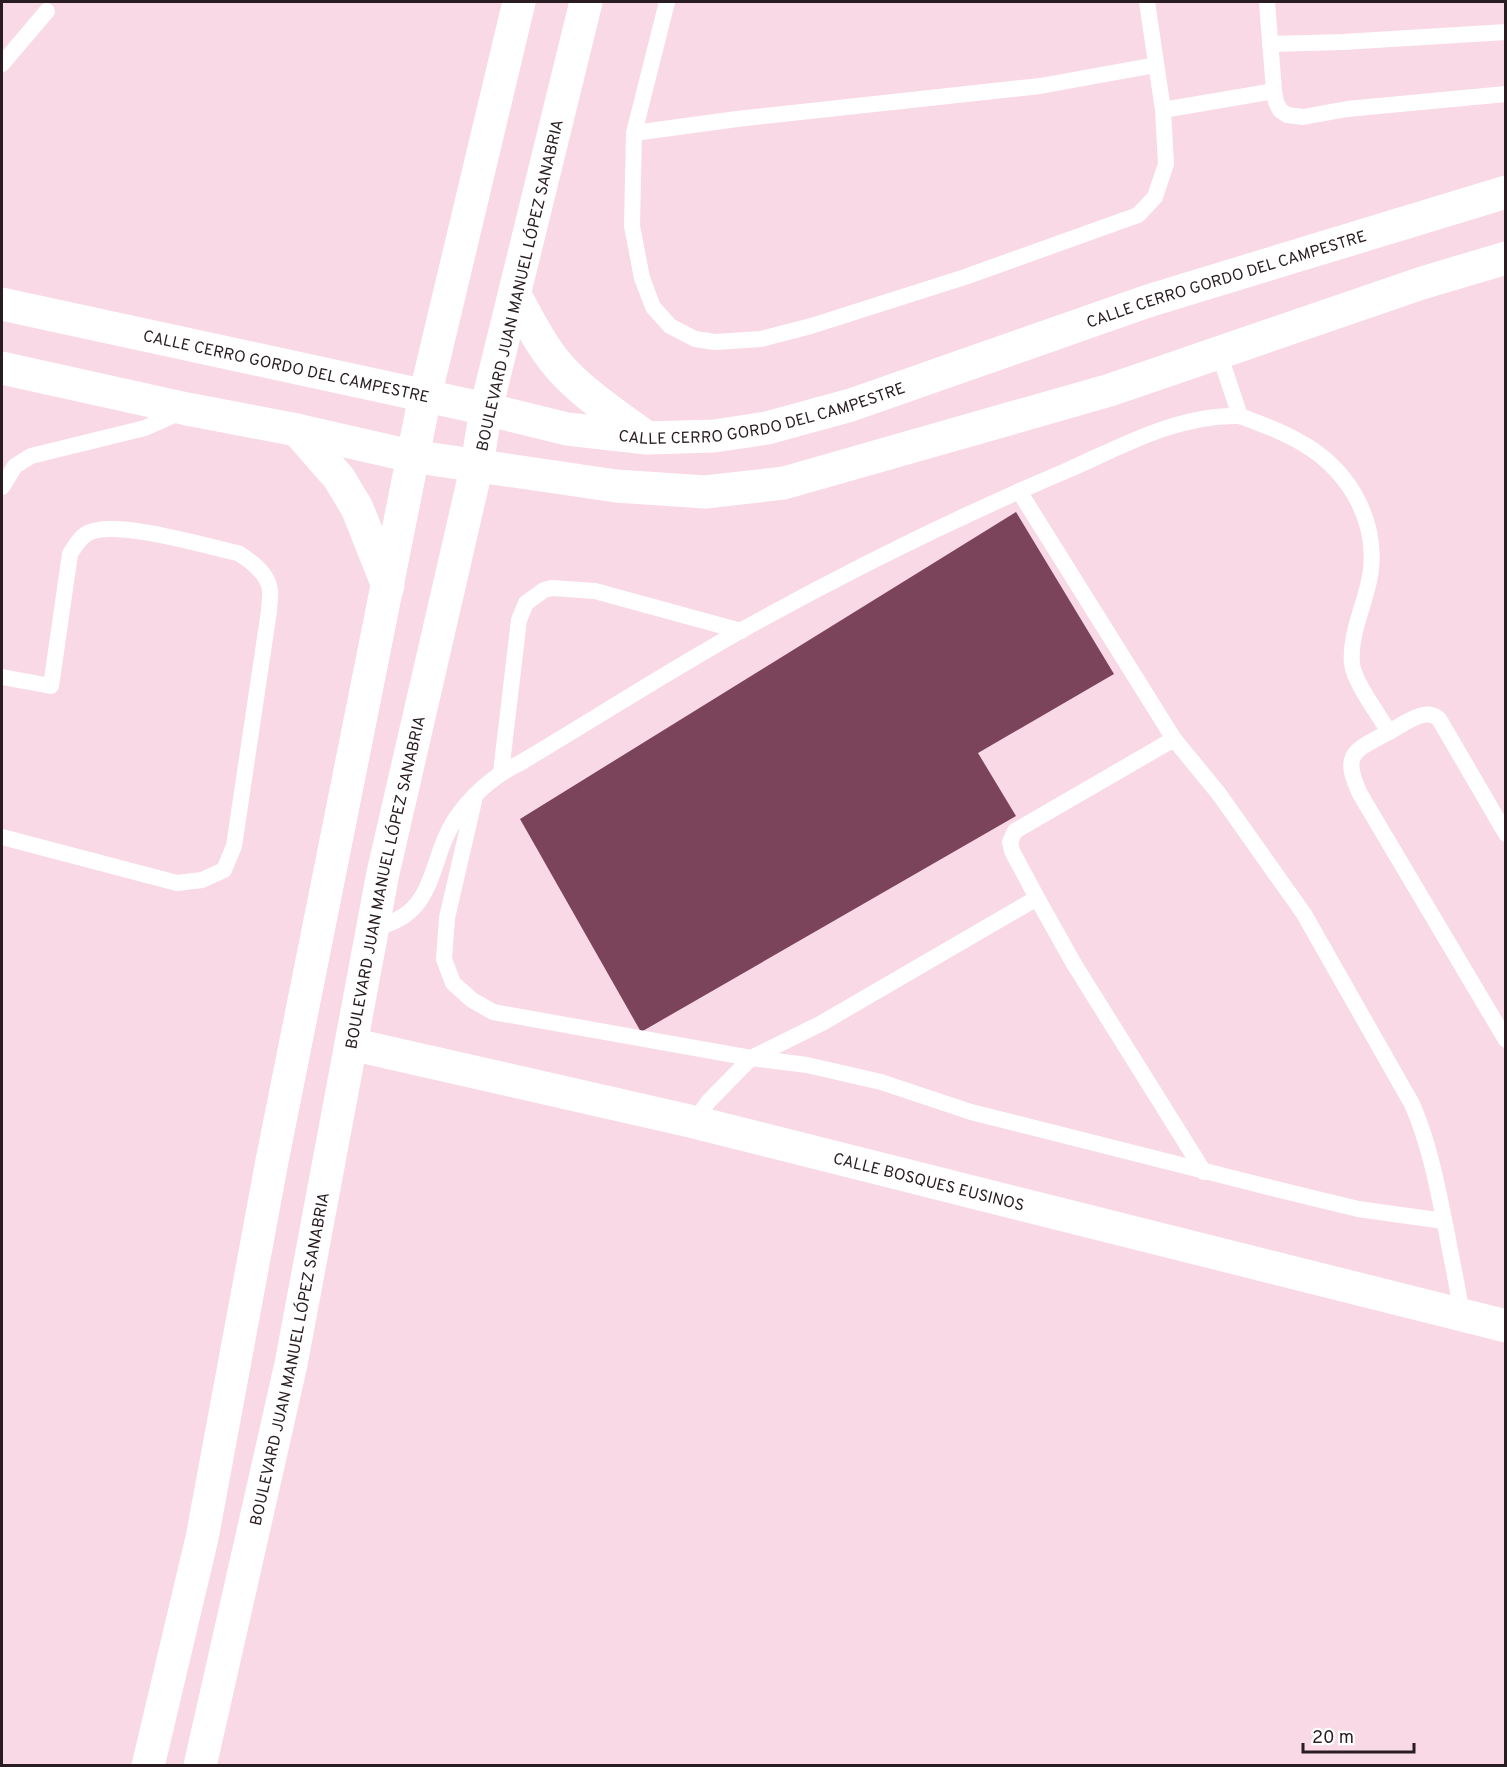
<svg xmlns="http://www.w3.org/2000/svg" width="1507" height="1767" font-family="Overpass,sans-serif">
<style>
.building{fill:#7b445b}
.lines{fill:none;stroke-linecap:round;stroke-linejoin:round}
.service{stroke:#fff;stroke-width:16}
.minor{stroke:#fff;stroke-width:33}
.tertiary{stroke:#fff;stroke-width:33}
.labels{text-anchor:middle;stroke-width:6;stroke-linejoin:round;paint-order:stroke}
.street-label{font-size:16px;fill:#291d22;stroke:#fff}
</style>
<rect width="100%" height="100%" fill="#f9d9e5"/>
<polygon class="building" points="1016,512 1114,674 978,753 1016,816 641,1032 520,819"/>
<g class="lines">
<g class="service">
<polyline points="667,2 634,133 632,226 642,278 653,307 670,326 695,339 715,342 761,339 811,326 965,277 1138,215 1155,197 1166,164 1163,110 1147,2"/>
<polyline points="1267,2 1274,91 1276,102 1280,110 1287,115 1303,117 1347,109 1506,94"/>
<polyline points="1270,44 1343,42 1506,32"/>
<polyline points="2,64 47,11"/>
<polyline points="1163,110 1274,91"/>
<polyline points="634,133 737,119 1040,86 1156,65"/>
<path d="M1240,416C1264,425 1289,434 1310,448C1351,475 1376,521 1371,569C1368,600 1349,631 1352,664C1354,682 1379,715 1389,732C1354,751 1341,753 1360,794L1506,1040"/>
<polyline points="2,487 15,466 31,456 145,428 183,411"/>
<polyline points="1019,491 1174,739"/>
<path d="M2,677L51,686L70,554C75,546 80,537 88,533C116,519 205,546 238,553C251,561 268,573 270,590C271,596 269,604 269,611L234,846L224,870L202,880L177,883L2,837"/>
<path d="M1389,732C1403,725 1425,706 1439,719L1506,834"/>
<polyline points="501,772 519,620 526,603 544,590 552,588 595,591 741,631"/>
<polyline points="474,801 447,918 444,959 453,983 472,1000 493,1012 751,1058"/>
<polyline points="1037,898 822,1023 751,1058 807,1065 881,1082 971,1112 1276,1189 1358,1209 1444,1221"/>
<path d="M372,930C385,925 399,921 409,912C429,896 435,863 444,841C457,808 488,778 520,763C594,719 667,672 742,630C848,571 957,517 1068,470C1122,446 1179,414 1240,416L1219,353"/>
<polyline points="694,1122 708,1102 751,1058"/>
<path d="M1204,1172L1074,964L1037,898L1012,851L1010,842L1015,831L1174,739L1219,794L1304,914L1412,1104C1430,1145 1438,1190 1447,1234C1452,1262 1458,1288 1462,1316"/>
</g>
<g class="minor">
<polyline points="425,396 519,2"/>
<polyline points="486,409 586,2"/>
<path id="s1" d="M351,1044L694,1122L1506,1326"/>
</g>
<g class="tertiary">
<path d="M515,295C530,323 545,354 569,377C592,400 620,418 646,437"/>
<path id="s2" d="M2,304L486,409L567,429L647,438L714,436L767,428L851,405L1148,301L1506,192"/>
<polyline points="2,368 187,409 297,430 411,456 616,486 705,492 784,483 1110,390 1422,283 1506,258"/>
<polyline points="297,430 339,478 357,508 388,586"/>
<polyline points="148,1766 202,1538 272,1161 425,396"/>
<path id="s3" d="M200,1766L291,1364L383,873L477,465L486,409"/>
</g>
</g>
<g class="labels">
<g class="street-label">
<text dy="6" stroke="none"><textPath href="#s2" startOffset="1263">CALLE CERRO GORDO DEL CAMPESTRE</textPath></text>
<text transform="translate(519 285) rotate(-77)" y="6">BOULEVARD JUAN MANUEL LÓPEZ SANABRIA</text>
<text dy="6" stroke="none"><textPath href="#s2" startOffset="291">CALLE CERRO GORDO DEL CAMPESTRE</textPath></text>
<text dy="6" stroke="none"><textPath href="#s2" startOffset="777">CALLE CERRO GORDO DEL CAMPESTRE</textPath></text>
<text dy="6" stroke="none"><textPath href="#s3" startOffset="903">BOULEVARD JUAN MANUEL LÓPEZ SANABRIA</textPath></text>
<text dy="6" stroke="none"><textPath href="#s1" startOffset="594">CALLE BOSQUES EUSINOS</textPath></text>
<text dy="6" stroke="none"><textPath href="#s3" startOffset="417">BOULEVARD JUAN MANUEL LÓPEZ SANABRIA</textPath></text>
</g>
</g>
<rect width="1507" height="1767" fill="none" stroke="#291d22" stroke-width="6"/>
<path d="M1303 1743v9h111v-9" fill="none" stroke="#291d22" stroke-width="3"/>
<text x="1312" y="1743" font-size="18" fill="#291d22" stroke="#ffffff" stroke-width="4.5" paint-order="stroke">20 m</text>
</svg>
